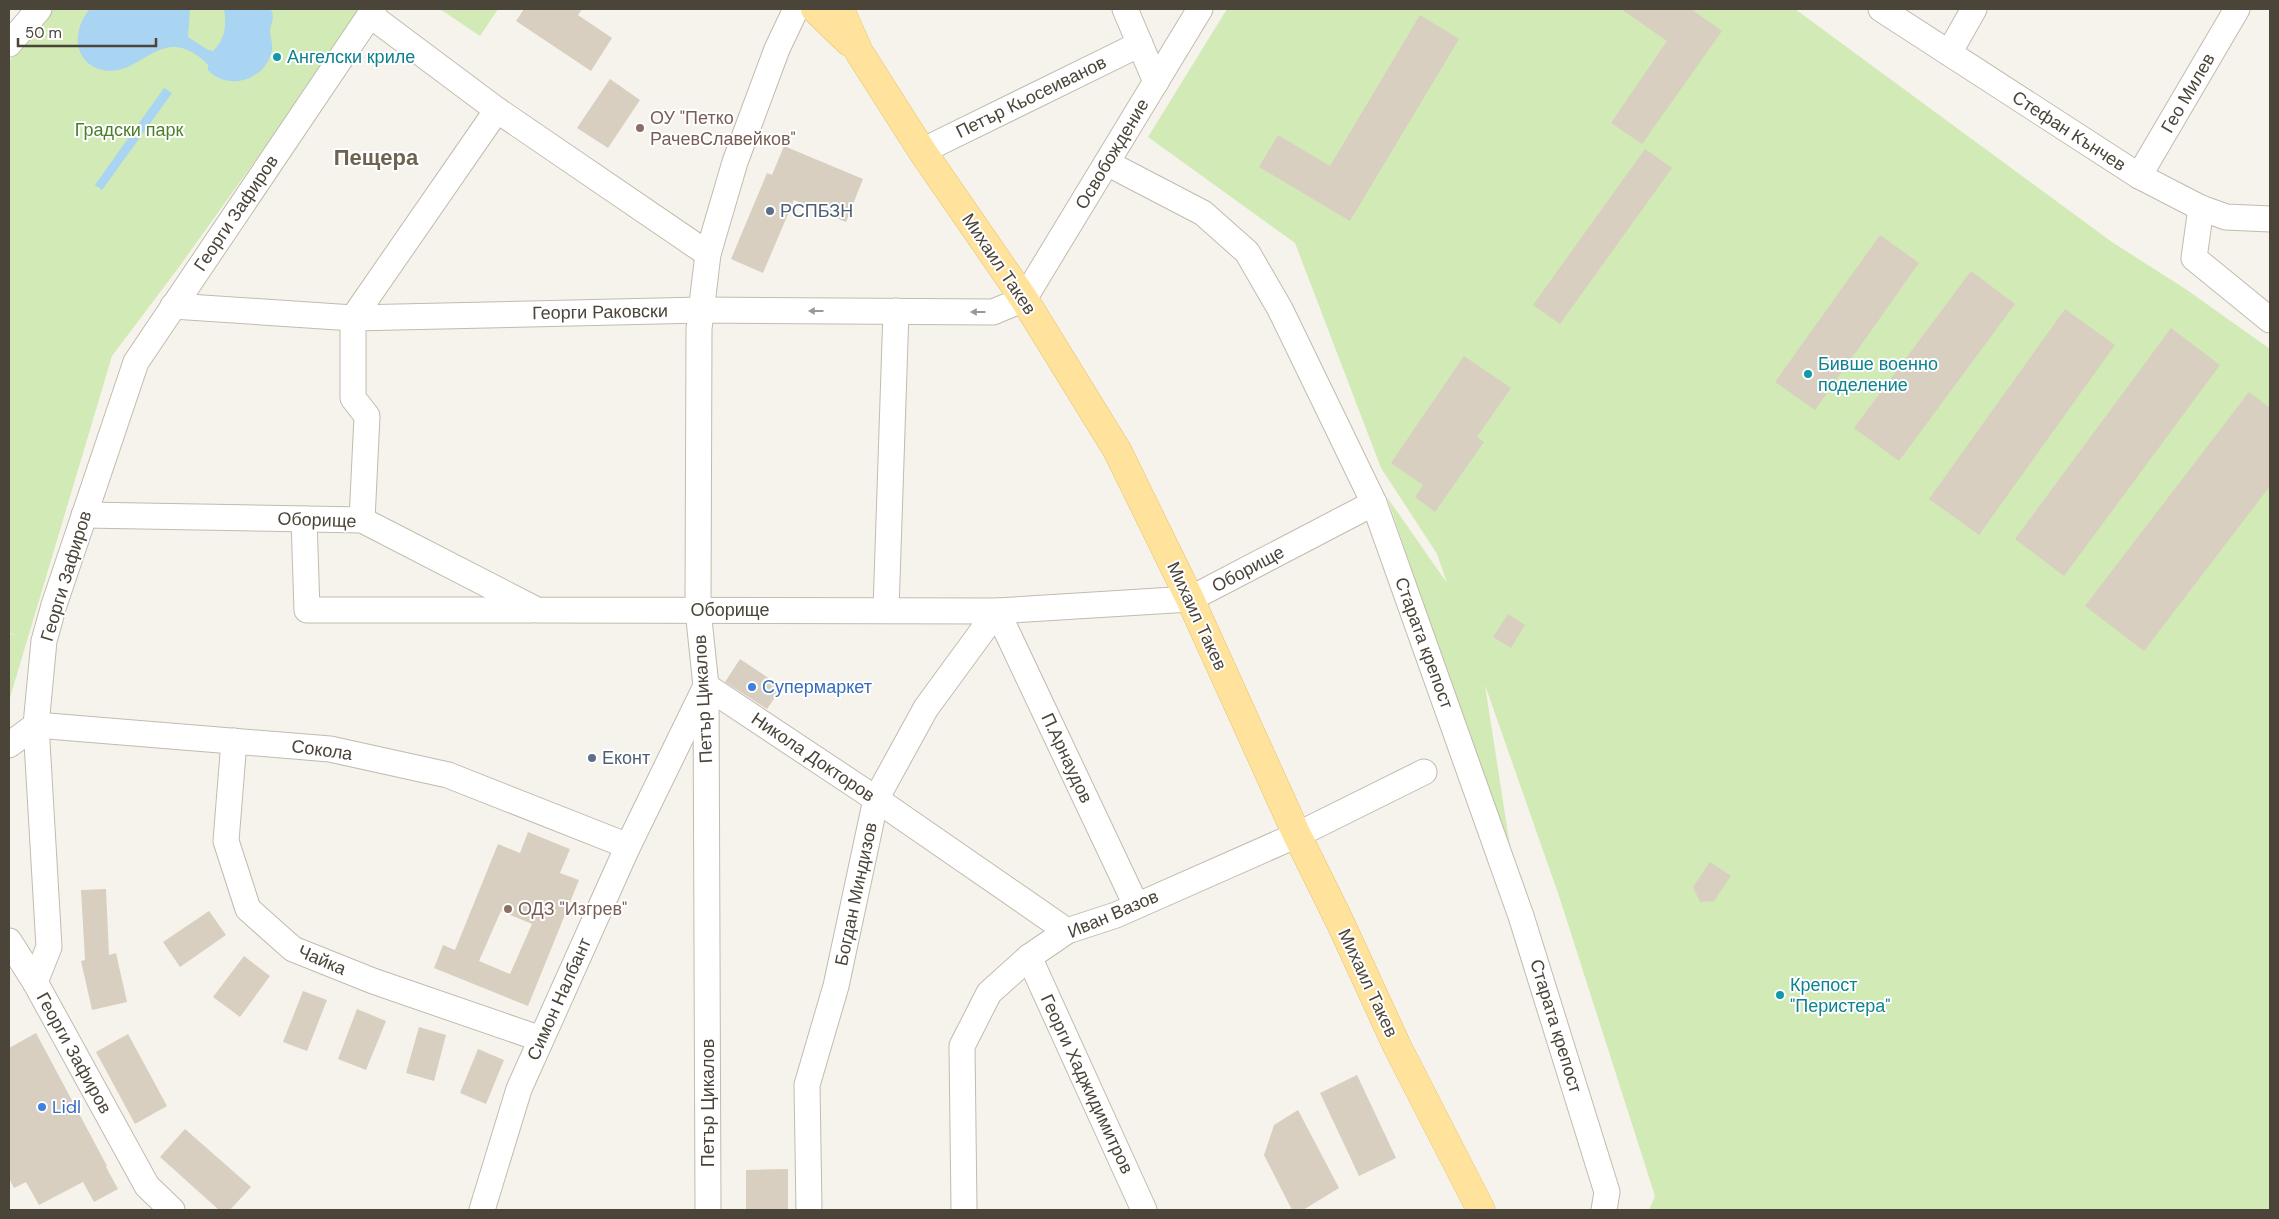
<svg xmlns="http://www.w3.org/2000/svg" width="2279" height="1219" font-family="'DM Sans',sans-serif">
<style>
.green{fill:#d2eab5}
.water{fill:#a9d4f2}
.building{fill:#d8cfc1;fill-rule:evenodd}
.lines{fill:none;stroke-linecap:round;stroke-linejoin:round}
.minor-casing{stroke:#c2bbae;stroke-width:27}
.major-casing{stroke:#e6c16a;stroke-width:29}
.minor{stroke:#fff;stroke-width:25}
.major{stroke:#ffe39c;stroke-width:28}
.oneway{fill:#9c9892}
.culture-dot{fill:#0f9aa8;stroke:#fff;stroke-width:2}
.education-dot{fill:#8d6e63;stroke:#fff;stroke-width:2}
.service-dot{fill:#5c6f8a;stroke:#fff;stroke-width:2}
.shop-dot{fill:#3f7fe0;stroke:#fff;stroke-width:2}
.labels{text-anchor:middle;stroke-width:4;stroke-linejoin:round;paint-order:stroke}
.culture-label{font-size:18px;fill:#0d838f;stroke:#fff;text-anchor:start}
.street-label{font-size:18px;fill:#4b4439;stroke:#fff}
.education-label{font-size:18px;fill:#785e54;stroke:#fff;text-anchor:start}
.park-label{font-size:18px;fill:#4a7f2a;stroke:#fff}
.service-label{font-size:18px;fill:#4e5e75;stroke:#fff;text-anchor:start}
.shop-label{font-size:18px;fill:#366cbe;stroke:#fff;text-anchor:start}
.district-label{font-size:22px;font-weight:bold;fill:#6e6250;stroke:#fff}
</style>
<rect width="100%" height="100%" fill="#f6f3ec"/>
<g class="green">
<polygon points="53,9 364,9 179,267 112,356 9,701 9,633 17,636 9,632 9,61"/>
<polygon points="440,9 498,9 480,36"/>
<polygon points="1227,9 1795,9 2112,242 2187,290 2270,349 2270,1210 1649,1210 1655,1196 1560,899 1485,685 1513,866 1387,497 1447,583 1437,554 1381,468 1295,243 1148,137"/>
</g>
<g class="water">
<path d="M90,9H190L188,37L208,50L213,51C225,40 227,24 224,9H270C276,16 271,22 270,31C270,37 273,44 272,50C266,80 228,92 208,70V65C201,56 185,46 172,47C148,49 129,76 103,70C72,63 72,29 90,9Z"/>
<polygon points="164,88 172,93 102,190 95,185"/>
</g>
<g class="building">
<polygon points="524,9 582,9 578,15 612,38 591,71 516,21"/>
<polygon points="1621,9 1691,9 1722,31 1642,144 1611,123 1667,41"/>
<polygon points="1420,15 1459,39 1350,221 1259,167 1278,135 1330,166"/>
<polygon points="610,79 640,100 608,148 577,128"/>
<polygon points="784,146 863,179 846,222 794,200 763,273 731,259 767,173 772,175"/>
<polygon points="1645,149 1672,168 1560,324 1533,305"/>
<polygon points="1880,235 1919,263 1815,410 1775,382"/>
<polygon points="1971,271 2015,304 1899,461 1854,428"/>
<polygon points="2065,309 2115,345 1979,535 1929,499"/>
<polygon points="2171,328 2220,365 2064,576 2015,539"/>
<polygon points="1464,356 1511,388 1477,437 1484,442 1435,512 1415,497 1423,485 1391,463"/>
<polygon points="2249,392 2270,408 2270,486 2144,651 2085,606"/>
<polygon points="1508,614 1525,625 1511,648 1493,637"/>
<polygon points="740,659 782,687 767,709 725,682"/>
<path d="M528,832L570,849L560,873L579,880L528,1006L434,968L443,945L455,950L498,844L520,853ZM501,911L532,924L510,974L479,961Z"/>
<polygon points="1710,862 1731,876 1714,901 1700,902 1693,887"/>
<polygon points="106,889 109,955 116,953 127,1002 92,1010 81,961 85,960 81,890"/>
<polygon points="209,911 226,935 180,967 163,942"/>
<polygon points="244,956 270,976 240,1017 213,997"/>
<polygon points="303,991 327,1000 307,1051 283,1042"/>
<polygon points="357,1009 386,1021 366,1070 338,1059"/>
<polygon points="419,1027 446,1035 434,1081 406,1073"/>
<polygon points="36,1033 107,1166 106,1167 118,1189 94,1202 83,1182 39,1205 26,1182 14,1188 9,1178 9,1048"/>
<polygon points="128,1034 167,1106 135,1124 96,1052"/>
<polygon points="478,1049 504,1060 486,1104 460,1093"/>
<polygon points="1357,1075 1396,1158 1359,1176 1320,1093"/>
<polygon points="1298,1110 1339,1188 1303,1210 1292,1210 1264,1155 1274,1125"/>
<polygon points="185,1129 251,1187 230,1210 219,1210 160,1157"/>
<polygon points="788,1169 788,1210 746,1210 746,1170"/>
</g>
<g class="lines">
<defs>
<g id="minor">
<polyline points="1125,9 1156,82"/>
<polyline points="1881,9 2139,176 2201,208 2226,217 2270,219"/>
<polyline points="370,15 497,110 708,254"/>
<polyline points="9,44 39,9"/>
<polyline points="1949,53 1974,9"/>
<polyline points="922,151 1140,44"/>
<polyline points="1107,163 1203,213 1247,252 1280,309 1374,503 1521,916 1607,1192 1604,1210"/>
<polyline points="2139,176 2237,9"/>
<polyline points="2201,208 2194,258 2270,320"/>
<polyline points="173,306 353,318 701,310 993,312 1024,299 1200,9"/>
<polyline points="84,515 362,520 537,610 997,611 1190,599 1374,503"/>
<polyline points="304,519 307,610 532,610"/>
<polyline points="362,520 367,416 353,398 353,318 497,110"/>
<polyline points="886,610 896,311"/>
<polyline points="234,741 226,841 248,909 293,949 373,981 541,1039"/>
<polyline points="9,745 36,725 330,749 448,775 628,846"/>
<polyline points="9,941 35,982"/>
<polyline points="1029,957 1144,1210"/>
<polyline points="172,1210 147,1186 35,982 49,947 36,725 44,641 54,605 136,362 374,9"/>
<polyline points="482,1210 519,1089 628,846 706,686 876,799 1067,931"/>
<polyline points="708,1210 706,686 698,610 699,329 708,254 735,162 777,49 796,9"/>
<polyline points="809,1210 807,1085 836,986 876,799 926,708 997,611 1136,905"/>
<polyline points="964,1210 962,1046 989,993 1029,957 1067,931 1116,915 1297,835 1424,772"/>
</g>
<g id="major">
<polyline points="815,9 849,42"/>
<polyline points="840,9 859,52 922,151 1024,299 1117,450 1190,599 1297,835 1340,922 1397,1046 1481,1210"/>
</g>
</defs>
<use href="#minor" class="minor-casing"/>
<use href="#major" class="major-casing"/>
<use href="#minor" class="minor"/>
<use href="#major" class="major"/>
</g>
<defs><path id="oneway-solid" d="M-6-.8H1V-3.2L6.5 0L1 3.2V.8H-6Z" transform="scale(1.25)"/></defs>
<g class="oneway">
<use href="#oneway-solid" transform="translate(816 311) rotate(-180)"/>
<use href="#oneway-solid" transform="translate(978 312) rotate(-180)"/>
</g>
<g class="culture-dot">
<circle cx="277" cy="57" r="5"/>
<circle cx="1808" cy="374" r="5"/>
<circle cx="1780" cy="995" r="5"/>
</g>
<g class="education-dot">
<circle cx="640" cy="128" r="5"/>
<circle cx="508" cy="909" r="5"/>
</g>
<g class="service-dot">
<circle cx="770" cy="211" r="5"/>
<circle cx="592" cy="758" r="5"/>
</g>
<g class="shop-dot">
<circle cx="752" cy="687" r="5"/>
<circle cx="42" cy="1107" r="5"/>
</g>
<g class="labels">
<g class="culture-label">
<text x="287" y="63">Ангелски криле</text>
<text x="1818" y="370">Бивше военно<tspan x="1818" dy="21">поделение</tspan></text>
<text x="1790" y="991">Крепост<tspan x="1790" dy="21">"Перистера"</tspan></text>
</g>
<g class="street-label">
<text transform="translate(2188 93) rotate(-60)" y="6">Гео Милев</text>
<text transform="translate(1031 97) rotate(-26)" y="6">Петър Кьосеиванов</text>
<text transform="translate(2069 131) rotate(33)" y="6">Стефан Кънчев</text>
<text transform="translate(1112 154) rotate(-59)" y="6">Освобождение</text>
<text transform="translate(236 213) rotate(-56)" y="6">Георги Зафиров</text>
<text transform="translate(999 264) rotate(56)" y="6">Михаил Такев</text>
<text transform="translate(600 312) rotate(-1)" y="6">Георги Раковски</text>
<text transform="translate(317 520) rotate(2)" y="6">Оборище</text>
<text transform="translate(1248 569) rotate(-28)" y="6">Оборище</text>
<text transform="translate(66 576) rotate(-73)" y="6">Георги Зафиров</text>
<text x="730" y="616">Оборище</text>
<text transform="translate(1197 616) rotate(65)" y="6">Михаил Такев</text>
<text transform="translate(1424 643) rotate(70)" y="6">Старата крепост</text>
<text transform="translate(703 699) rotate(-93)" y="6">Петър Цикалов</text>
<text transform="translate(322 750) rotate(8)" y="6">Сокола</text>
<text transform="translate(813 757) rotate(34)" y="6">Никола Докторов</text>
<text transform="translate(1067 758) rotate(65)" y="6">П.Арнаудов</text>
<text transform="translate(856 894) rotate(-78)" y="6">Богдан Миндизов</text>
<text transform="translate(1113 914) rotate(-23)" y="6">Иван Вазов</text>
<text transform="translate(322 960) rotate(23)" y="6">Чайка</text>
<text transform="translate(1368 983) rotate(65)" y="6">Михаил Такев</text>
<text transform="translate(559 999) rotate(-66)" y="6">Симон Налбант</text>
<text transform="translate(1556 1026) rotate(73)" y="6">Старата крепост</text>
<text transform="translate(74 1053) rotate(61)" y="6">Георги Зафиров</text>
<text transform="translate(1087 1084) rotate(65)" y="6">Георги Хаджидимитров</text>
<text transform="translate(708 1103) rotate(-90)" y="6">Петър Цикалов</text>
</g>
<g class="education-label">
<text x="650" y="124">ОУ "Петко<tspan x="650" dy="21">РачевСлавейков"</tspan></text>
<text x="518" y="915">ОДЗ "Изгрев"</text>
</g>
<g class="park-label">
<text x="129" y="136">Градски парк</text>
</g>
<g class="service-label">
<text x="780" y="217">РСПБЗН</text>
<text x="602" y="764">Еконт</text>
</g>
<g class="shop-label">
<text x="762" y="693">Супермаркет</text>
<text x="52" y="1113">Lidl</text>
</g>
<g class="district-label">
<text x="376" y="165">Пещера</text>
</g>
</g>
<rect width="2279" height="1219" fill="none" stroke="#4b4439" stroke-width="20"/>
<path d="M18 38v8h138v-8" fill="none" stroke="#4b4439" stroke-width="2.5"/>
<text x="25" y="38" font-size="15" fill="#4b4439" stroke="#ffffff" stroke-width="4" paint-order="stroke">50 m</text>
</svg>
